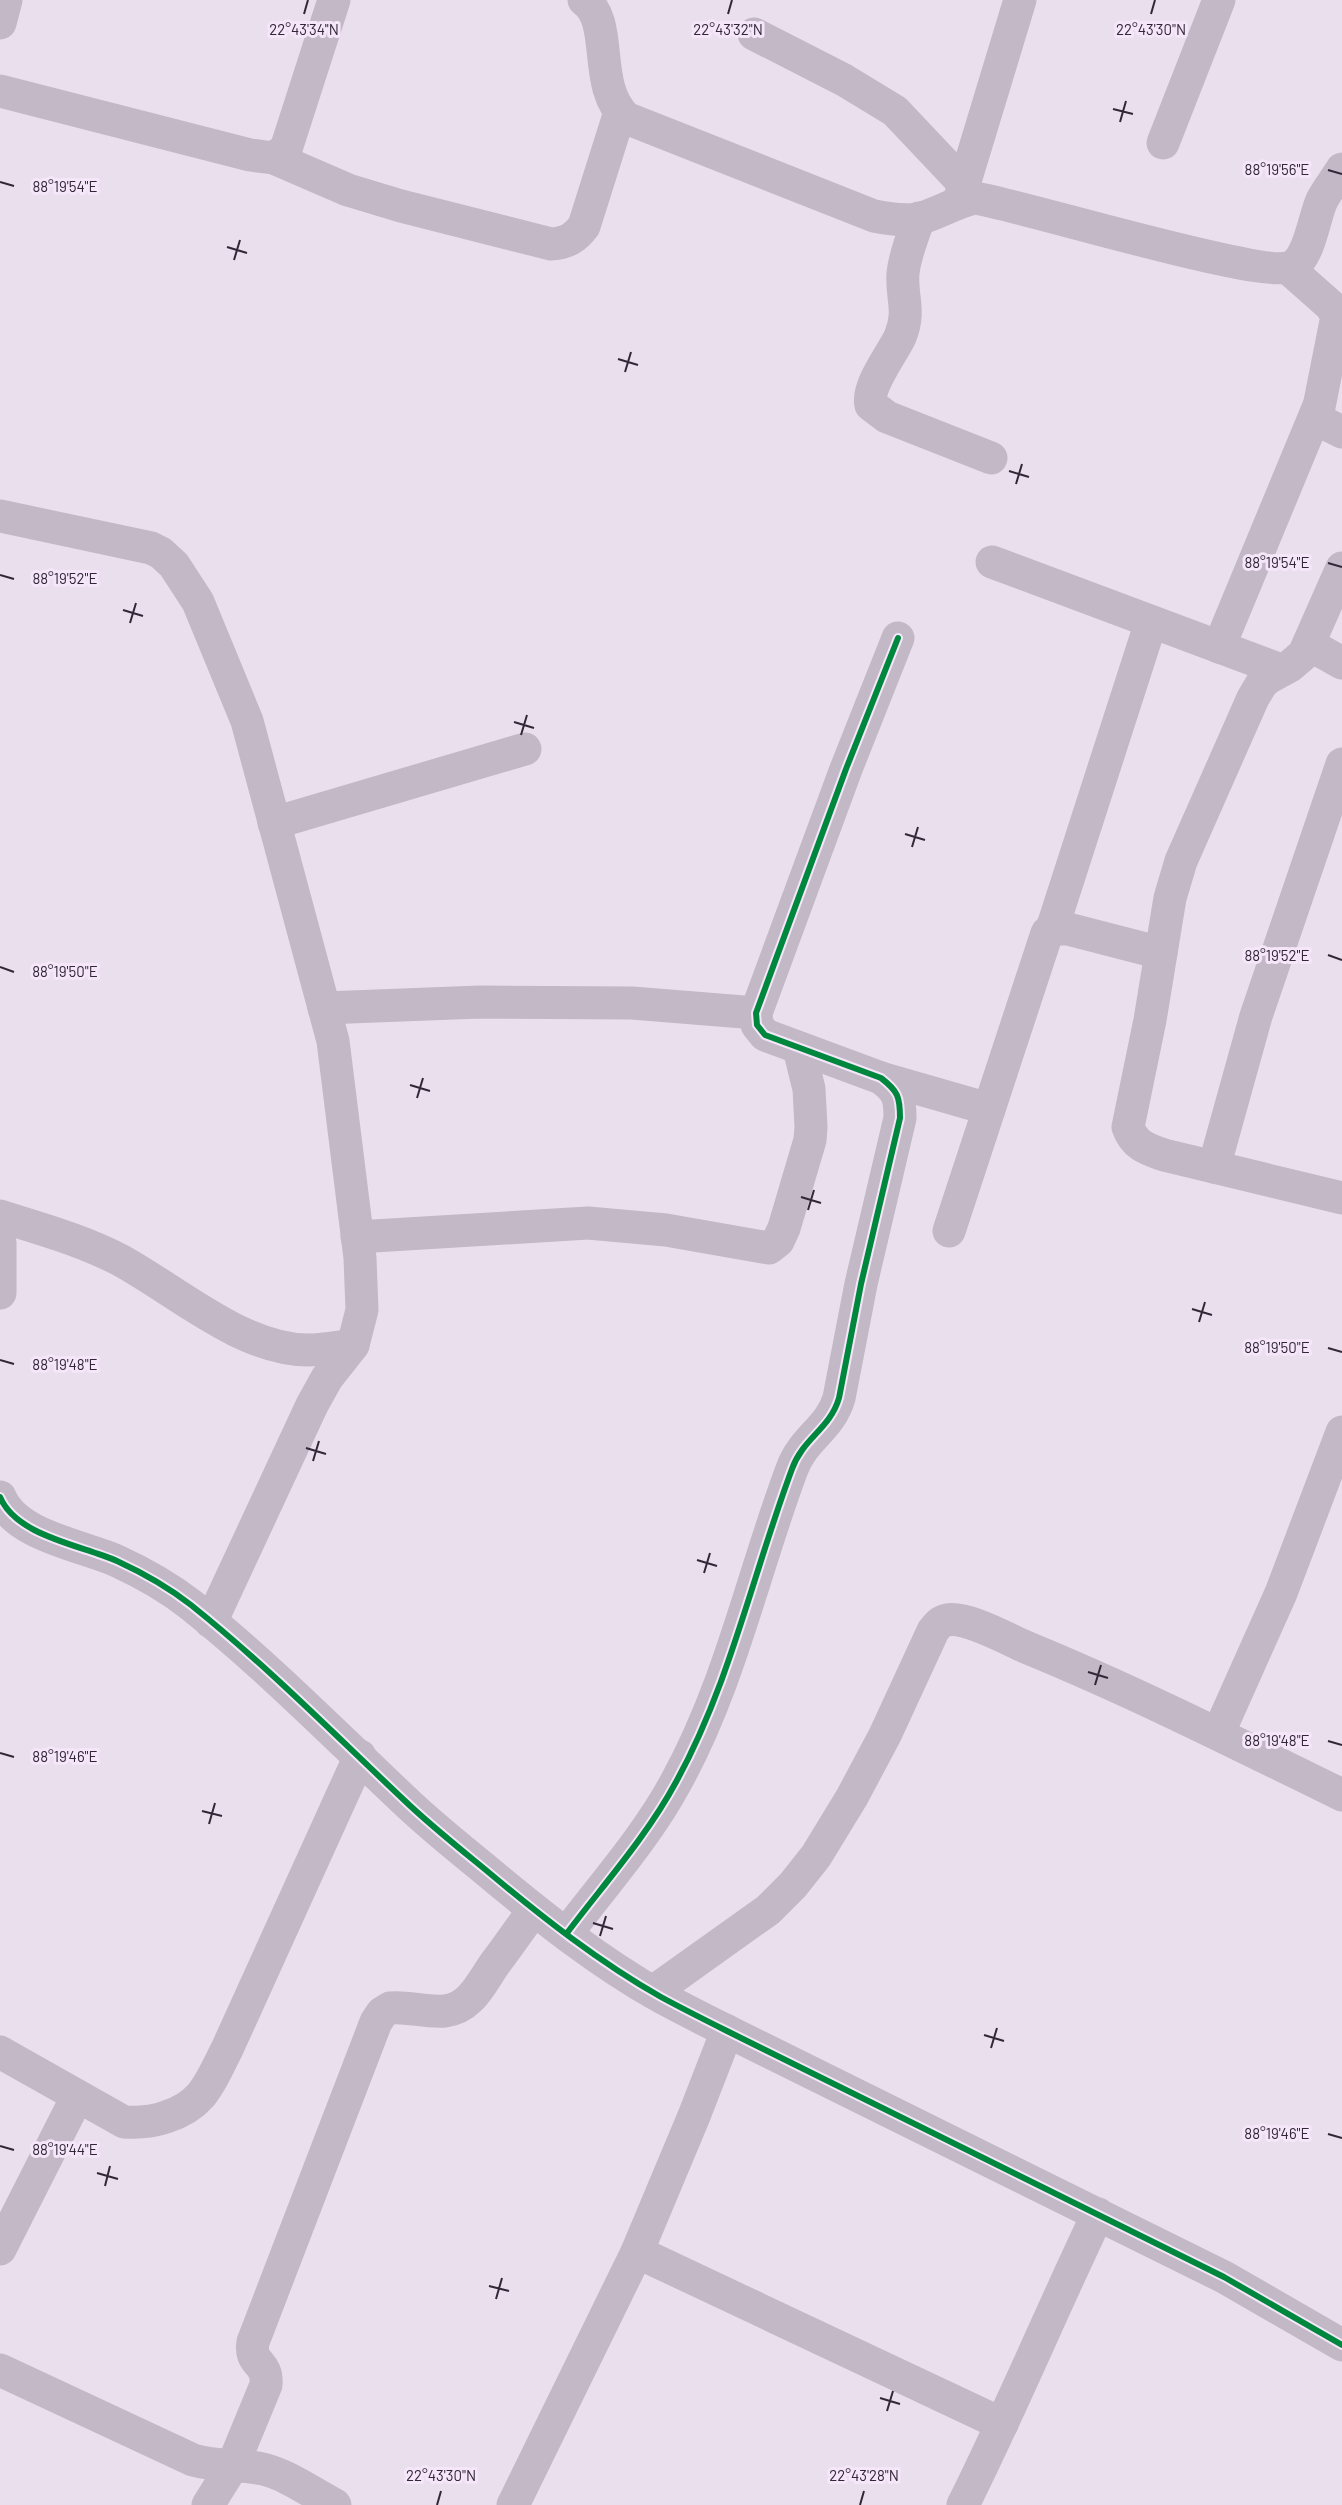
<svg xmlns="http://www.w3.org/2000/svg" width="1342" height="2505" font-family="Barlow,sans-serif">
<style>
.lines{fill:none;stroke-linecap:round;stroke-linejoin:round}
.street{stroke:#c2b8c6;stroke-width:33}
.cycleway-casing{stroke:#f6e6fa;stroke-width:10}
.cycleway{stroke:#00873e;stroke-width:6}
.ticks{fill:none;stroke:#302737;stroke-width:2}
.ticks-label{font-size:15px;text-anchor:middle;fill:#302737;stroke:#f6e6fa;stroke-width:6;stroke-linejoin:round;paint-order:stroke}
</style>
<rect width="100%" height="100%" fill="#eae0ed"/>
<g class="lines">
<g class="street">
<path d="M584,0C615,22 591,85 626,118L874,216C889,219 902,221 917,219C937,215 954,202 975,198C1025,206 1266,281 1293,266C1310,256 1314,217 1322,200C1328,189 1335,180 1342,169"/>
<polyline points="0,23 6,0"/>
<polyline points="754,34 844,80 895,111 964,184"/>
<polyline points="0,91 250,155 274,158 286,149 334,0"/>
<polyline points="1163,143 1219,0"/>
<path d="M274,158L348,190L401,206L551,244C567,243 575,238 584,226L620,112"/>
<polyline points="959,201 1020,0"/>
<path d="M919,218C913,236 905,254 903,273C901,297 911,311 900,337C892,354 866,387 871,405L887,417L991,458"/>
<polyline points="1288,268 1331,306 1337,316 1318,412 1322,422 1342,432"/>
<polyline points="0,516 151,548 161,553 174,565 198,602 247,721 333,1041 360,1258 362,1310 353,1345 327,1378 312,1405 211,1622"/>
<polyline points="992,562 1281,670"/>
<path d="M1342,568L1304,654L1290,666L1268,678L1262,683L1253,698L1181,861L1170,898L1150,1020L1128,1127C1134,1145 1147,1149 1164,1155L1342,1198"/>
<polyline points="1310,645 1342,663"/>
<polyline points="1219,647 1318,408"/>
<polyline points="274,823 525,749"/>
<polyline points="1052,929 1151,622"/>
<polyline points="324,1008 480,1002 632,1003 756,1013"/>
<polyline points="881,1078 989,1109"/>
<polyline points="1214,1167 1256,1016 1342,764"/>
<path d="M0,1216C41,1229 82,1240 120,1260C177,1291 241,1349 307,1350C322,1350 338,1347 353,1345"/>
<polyline points="949,1231 1047,933 1052,929 1068,929 1161,953"/>
<polyline points="357,1237 588,1223 666,1230 769,1248 778,1241 784,1228 810,1140 811,1127 809,1089 799,1048"/>
<polyline points="0,1243 0,1293"/>
<path d="M0,1497C16,1536 81,1545 117,1561C143,1573 168,1587 191,1605C266,1665 334,1734 404,1800C430,1825 459,1848 487,1871C542,1917 599,1962 661,1997C683,2009 705,2020 727,2031L1224,2277L1342,2345"/>
<polyline points="1218,1734 1281,1593 1342,1432"/>
<path d="M567,1933C604,1884 647,1836 676,1782C730,1684 753,1573 792,1469C803,1438 830,1429 839,1398L861,1284L900,1118C900,1097 898,1091 881,1078L765,1035L757,1025L756,1013L846,769L898,638"/>
<path d="M653,1992L768,1910L793,1885L816,1856L852,1797L885,1735L933,1631C936,1627 940,1621 947,1620C967,1616 1009,1640 1028,1648C1135,1692 1238,1744 1342,1795"/>
<path d="M0,2052L124,2122C139,2123 152,2122 166,2117C204,2105 210,2082 227,2049L360,1756"/>
<polyline points="0,2249 77,2097"/>
<polyline points="637,2252 1002,2424"/>
<path d="M0,2370L193,2460C217,2467 240,2464 263,2469C288,2475 312,2493 335,2505"/>
<path d="M208,2505L233,2465L266,2385C268,2360 249,2366 253,2342L376,2022L382,2013L390,2008C408,2006 426,2013 445,2011C472,2008 482,1981 496,1962C509,1945 521,1927 534,1910"/>
<polyline points="513,2505 637,2252 694,2116 727,2031"/>
<path d="M963,2505C1011,2409 1052,2310 1098,2214"/>
</g>
<defs>
<g id="cycleway">
<path d="M0,1497C16,1536 81,1545 117,1561C143,1573 168,1587 191,1605C266,1665 334,1734 404,1800C430,1825 459,1848 487,1871C542,1917 599,1962 661,1997C683,2009 705,2020 727,2031L1224,2277L1342,2345"/>
<path d="M567,1933C604,1884 647,1836 676,1782C730,1684 753,1573 792,1469C803,1438 830,1429 839,1398L861,1284L900,1118C900,1097 898,1091 881,1078L765,1035L757,1025L756,1013L846,769L898,638"/>
</g>
</defs>
<use href="#cycleway" class="cycleway-casing"/>
<use href="#cycleway" class="cycleway"/>
</g>
<path class="ticks" d="M304,14L308,0M728,14L732,0M1151,14L1155,0M1113,109L1133,114M1120,122L1126,101M1328,170L1342,174M0,182L14,186M227,247L247,253M234,260L240,240M618,359L638,365M625,372L631,352M1009,471L1029,477M1016,484L1022,464M1328,563L1342,567M0,575L14,579M123,610L143,616M130,623L136,603M514,722L534,728M521,735L527,715M905,834L925,840M912,847L918,827M1328,955L1342,960M0,967L14,972M410,1085L430,1091M417,1098L423,1078M801,1197L821,1203M808,1210L814,1190M1192,1309L1212,1315M1199,1322L1205,1302M1328,1348L1342,1352M0,1360L14,1364M306,1448L326,1454M313,1461L319,1441M697,1560L717,1566M704,1573L710,1553M1088,1672L1108,1678M1095,1685L1101,1665M1328,1741L1342,1745M0,1753L14,1757M202,1811L222,1816M209,1824L215,1803M593,1923L613,1929M600,1936L606,1916M984,2035L1004,2041M991,2048L997,2028M1328,2134L1342,2138M0,2146L14,2150M97,2173L118,2179M105,2186L110,2166M489,2286L509,2291M496,2299L502,2278M880,2398L900,2404M887,2411L893,2391M437,2505L441,2491M860,2505L864,2491"/>
<g class="ticks-label">
<text x="304" y="35">22°43'34"N</text>
<text x="728" y="35">22°43'32"N</text>
<text x="1151" y="35">22°43'30"N</text>
<text x="1277" y="175">88°19'56"E</text>
<text x="65" y="192">88°19'54"E</text>
<text x="1277" y="568">88°19'54"E</text>
<text x="65" y="584">88°19'52"E</text>
<text x="1277" y="961">88°19'52"E</text>
<text x="65" y="977">88°19'50"E</text>
<text x="1277" y="1353">88°19'50"E</text>
<text x="65" y="1370">88°19'48"E</text>
<text x="1277" y="1746">88°19'48"E</text>
<text x="65" y="1762">88°19'46"E</text>
<text x="1277" y="2139">88°19'46"E</text>
<text x="65" y="2155">88°19'44"E</text>
<text x="441" y="2481">22°43'30"N</text>
<text x="864" y="2481">22°43'28"N</text>
</g>
</svg>
